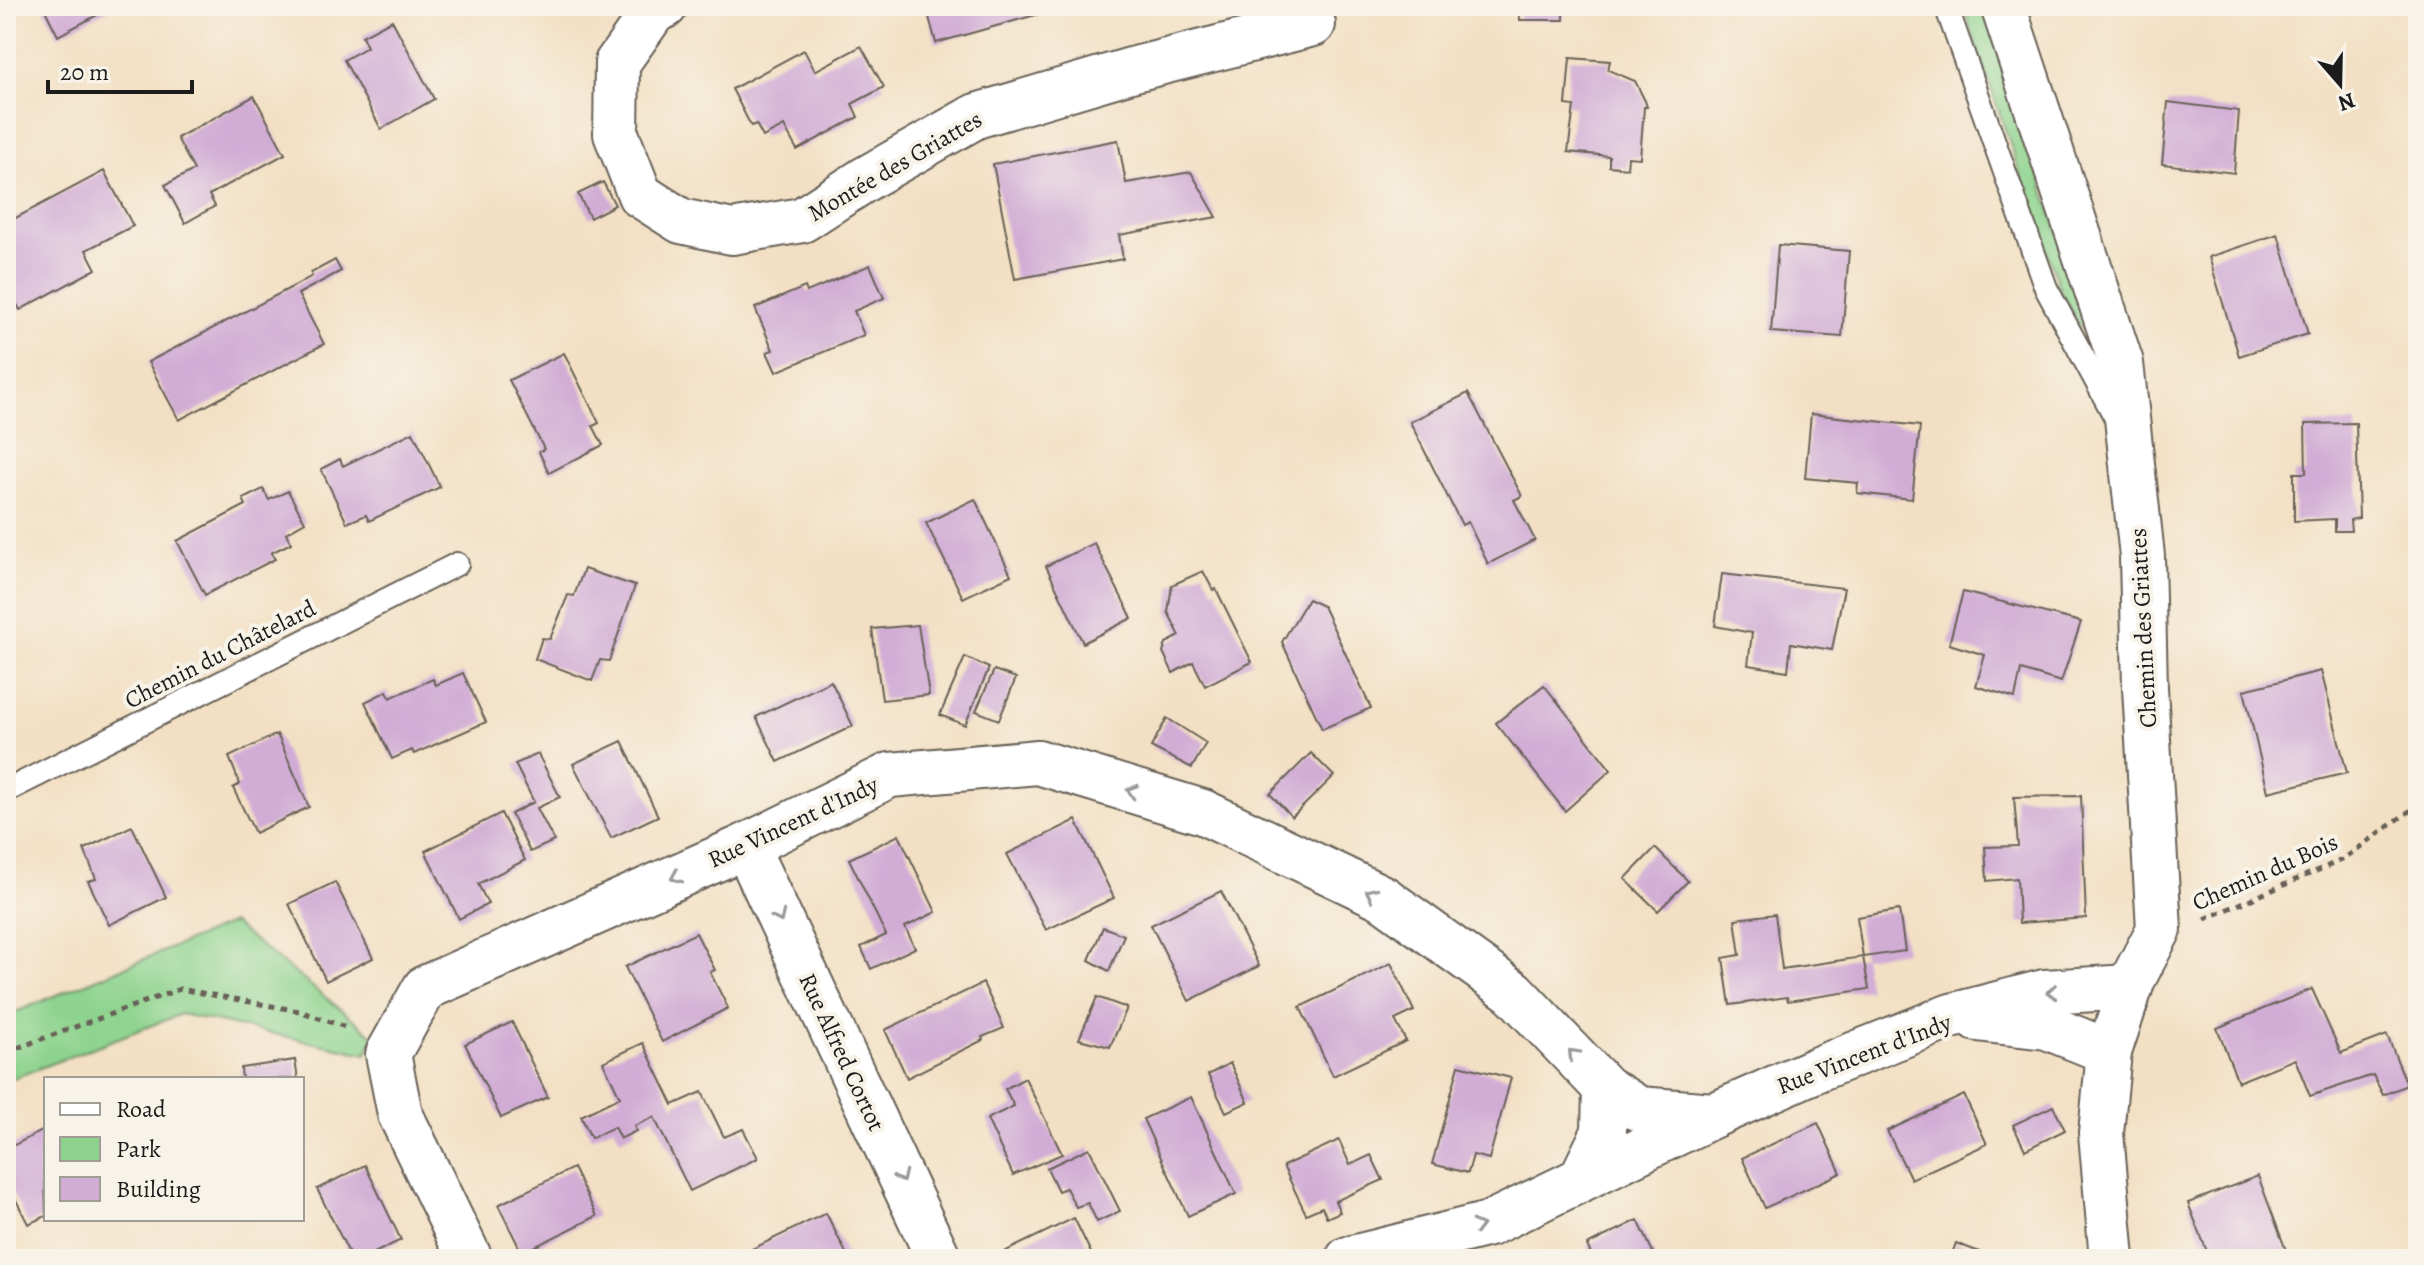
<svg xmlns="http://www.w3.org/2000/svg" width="2424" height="1265" font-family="Alegreya,serif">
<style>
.green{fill:#8dd38e;stroke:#547855;stroke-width:2}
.building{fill:#d1acd5}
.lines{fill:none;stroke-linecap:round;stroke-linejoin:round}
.service-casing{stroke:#676157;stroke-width:26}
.minor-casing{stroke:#676157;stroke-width:48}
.path{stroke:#676157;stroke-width:5;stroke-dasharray:6 6;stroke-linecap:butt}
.service{stroke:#fff;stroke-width:22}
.minor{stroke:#fff;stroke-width:44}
.oneway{stroke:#999}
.labels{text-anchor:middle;stroke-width:8;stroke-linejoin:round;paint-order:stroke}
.street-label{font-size:24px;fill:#1c1c1c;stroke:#f7f3e8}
</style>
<rect width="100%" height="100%" fill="#f7f3e8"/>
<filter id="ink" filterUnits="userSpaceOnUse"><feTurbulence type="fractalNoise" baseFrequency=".0125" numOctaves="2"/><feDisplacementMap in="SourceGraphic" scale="16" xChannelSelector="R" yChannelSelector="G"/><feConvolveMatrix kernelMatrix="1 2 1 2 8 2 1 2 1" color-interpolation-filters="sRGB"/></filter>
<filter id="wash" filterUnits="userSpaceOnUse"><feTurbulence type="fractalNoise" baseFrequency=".006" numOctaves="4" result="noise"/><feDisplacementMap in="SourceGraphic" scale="32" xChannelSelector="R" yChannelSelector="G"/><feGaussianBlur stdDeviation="1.8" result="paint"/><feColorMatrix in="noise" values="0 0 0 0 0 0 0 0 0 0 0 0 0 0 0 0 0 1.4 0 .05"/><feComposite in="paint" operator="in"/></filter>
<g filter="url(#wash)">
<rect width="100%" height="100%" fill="#f3e0c4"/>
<g class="green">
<polygon points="1963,6 1982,6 2103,365 2061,293"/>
<polygon points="232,923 374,1036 366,1054 181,1014 6,1081 6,1016"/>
</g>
<g id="blocks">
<g class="building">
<polygon points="43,6 114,6 58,36"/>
<polygon points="926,6 1037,6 1039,14 936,43"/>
<polygon points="1519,6 1564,6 1564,20 1520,20"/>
<polygon points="392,20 434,99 381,129 344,60 367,47 362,36"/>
<polygon points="861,46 884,87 852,104 858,117 797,150 784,126 763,137 756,124 751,126 732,89 804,50 815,71"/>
<polygon points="1570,58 1610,61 1608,70 1635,81 1645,101 1647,107 1644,107 1640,158 1628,157 1627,168 1609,166 1609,156 1568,152 1574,106 1566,105"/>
<polygon points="254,96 285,154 209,195 215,206 185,223 165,185 194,170 177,138"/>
<polygon points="2168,102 2239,111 2234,173 2162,164"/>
<polygon points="1118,140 1126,183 1191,172 1217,217 1119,235 1123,259 1015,279 993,164"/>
<polygon points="104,171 133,226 86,250 96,269 20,310 6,284 6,223"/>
<polygon points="603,182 615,205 590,218 578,194"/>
<polygon points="2278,234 2308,334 2239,356 2209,257"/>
<polygon points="1778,245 1849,251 1842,337 1771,332"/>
<polygon points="335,260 341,271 298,294 324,344 179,420 148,362 294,286 312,276 311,273"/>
<polygon points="870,265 884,298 854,311 864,335 776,372 767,352 773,350 755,308 805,287 807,292"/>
<polygon points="564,353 599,423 593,426 603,445 549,473 539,452 544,449 509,380"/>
<polygon points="1468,393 1522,496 1514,500 1535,540 1488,564 1468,522 1462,525 1410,422"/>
<polygon points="1811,414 1920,426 1912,499 1857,493 1858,483 1805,478"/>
<polygon points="2356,423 2359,518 2350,520 2351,531 2335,531 2335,519 2294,521 2294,473 2306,473 2305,424"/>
<polygon points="413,432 440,487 369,521 366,515 347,523 321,469 340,459 343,466"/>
<polygon points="263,489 269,500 288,491 305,522 286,533 291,543 271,553 275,559 205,595 177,541 246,505 243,499"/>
<polygon points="975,499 1011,575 963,598 926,523"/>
<polygon points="1094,543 1132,618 1083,643 1046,566"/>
<polygon points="584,569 635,586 609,661 600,660 592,681 535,659 542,638 550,639 568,595 574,596"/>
<polygon points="1203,571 1213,590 1216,589 1252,662 1205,686 1193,662 1173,673 1163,652 1166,643 1180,636 1168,612 1172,585"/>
<polygon points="1722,574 1844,588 1832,650 1791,643 1788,671 1748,665 1752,633 1715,626"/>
<polygon points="1963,592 2081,622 2061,682 2021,670 2015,698 1976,686 1985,655 1949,644"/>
<polygon points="1308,599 1323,606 1371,708 1322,729 1282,642"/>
<polygon points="918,625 929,695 882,700 872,629"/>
<polygon points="965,657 989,668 965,725 940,715"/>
<polygon points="994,670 1016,678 999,720 976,711"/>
<polygon points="2321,671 2347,773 2268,792 2244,690"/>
<polygon points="463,673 486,722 414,754 412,750 392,759 365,702 387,691 390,698 433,679 436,685"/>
<polygon points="831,681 853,726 778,762 756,717"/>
<polygon points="1544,685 1611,770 1565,811 1496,723"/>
<polygon points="1167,718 1206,743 1192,768 1151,747"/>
<polygon points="277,734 309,807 255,833 233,788 240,784 229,757"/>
<polygon points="622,741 658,816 611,838 573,764"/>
<polygon points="1311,753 1334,776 1292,817 1270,794"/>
<polygon points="538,754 560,797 537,808 554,841 530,852 511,814 534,802 515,764"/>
<polygon points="2081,796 2086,918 2019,923 2017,878 1987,881 1985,847 2018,846 2014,797"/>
<polygon points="501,813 525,860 478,884 488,904 459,919 425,851"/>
<polygon points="1076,820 1114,898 1046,930 1007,854"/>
<polygon points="132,826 166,897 109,925 88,881 96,879 84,849"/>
<polygon points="899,835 936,912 905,927 915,948 871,969 861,947 886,935 849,859"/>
<polygon points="1655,848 1688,881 1658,911 1625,879"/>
<polygon points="335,882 373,958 326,981 289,904"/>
<polygon points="1221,891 1259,966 1189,1001 1151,925"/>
<polygon points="1899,910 1905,951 1863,957 1869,989 1788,1001 1787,997 1730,1005 1723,958 1740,955 1735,919 1775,914 1782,969 1863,957 1857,917"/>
<polygon points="1103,927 1124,935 1109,971 1089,960"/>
<polygon points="696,933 715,970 710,972 728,1008 662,1042 625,967"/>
<polygon points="1391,963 1414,1011 1395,1020 1406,1041 1333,1076 1300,1007"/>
<polygon points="983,983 1004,1028 982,1037 983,1040 907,1078 885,1030"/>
<polygon points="2312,989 2341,1053 2387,1035 2407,1085 2383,1095 2373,1075 2310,1096 2295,1059 2238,1082 2217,1028"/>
<polygon points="1097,997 1127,1008 1110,1047 1079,1039"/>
<polygon points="512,1022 548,1097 501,1118 465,1044"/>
<polygon points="643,1043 673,1105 702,1092 724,1137 743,1129 758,1158 690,1191 654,1117 634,1126 636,1131 620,1139 614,1127 591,1138 581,1116 620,1097 603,1062"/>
<polygon points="295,1060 298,1079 242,1079 241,1068"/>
<polygon points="1230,1063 1248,1102 1226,1112 1208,1075"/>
<polygon points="1459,1065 1511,1078 1489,1159 1473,1155 1468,1173 1432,1164"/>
<polygon points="1025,1078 1062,1154 1013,1175 987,1119 1014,1106 1005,1089"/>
<polygon points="1964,1095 1987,1144 1911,1179 1887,1131"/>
<polygon points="1191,1097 1236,1194 1188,1216 1143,1119"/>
<polygon points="2053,1106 2065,1130 2025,1150 2013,1125"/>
<polygon points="1818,1123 1841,1173 1765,1208 1742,1158"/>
<polygon points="44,1130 46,1216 28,1224 6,1180 6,1149"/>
<polygon points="1339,1140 1350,1165 1371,1155 1383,1180 1335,1201 1340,1212 1327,1218 1322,1207 1306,1214 1283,1166"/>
<polygon points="1089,1148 1120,1211 1097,1222 1088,1203 1076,1207 1066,1188 1058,1191 1047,1168"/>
<polygon points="365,1165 401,1240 362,1259 352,1259 317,1189"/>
<polygon points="573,1168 597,1216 522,1253 498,1205"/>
<polygon points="2258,1176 2287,1253 2271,1259 2210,1259 2188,1203"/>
<polygon points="826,1213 849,1259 732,1259"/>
<polygon points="1074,1218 1094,1259 1002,1259 1000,1254"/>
<polygon points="1638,1220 1656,1259 1593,1259 1587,1245"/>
<polygon points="1956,1243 1997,1259 1950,1259"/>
</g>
</g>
</g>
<g filter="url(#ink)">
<use href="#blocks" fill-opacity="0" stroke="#676157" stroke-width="2"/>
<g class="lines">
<defs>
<g id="service">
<polyline points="1946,6 2046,288 2116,418"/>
<polyline points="6,791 457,564"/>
</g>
<g id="minor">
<polyline points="665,6 654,11 617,63 616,134 640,195 681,221 732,232 802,220 867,178 976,116 1131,70 1313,24"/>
<polyline points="2003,6 2121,363 2142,556 2145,688 2159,929 2133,979 2109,1052 2101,1133 2112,1259"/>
<polyline points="746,846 939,1259"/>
<polyline points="1977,1019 2047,1027 2109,1052"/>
<polyline points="1581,1179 1604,1132 1605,1088"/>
<polyline points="470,1259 400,1114 388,1054 425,988 746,846 890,775 1038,762 1203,812 1383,898 1513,992 1605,1088 1639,1109 1714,1115"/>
<polyline points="1348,1259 1489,1224 1714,1115 1820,1068 1951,1016 2044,992 2130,987"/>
</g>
</defs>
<use href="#service" class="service-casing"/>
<use href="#minor" class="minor-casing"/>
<g class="path">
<polyline points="2205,919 2342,860 2418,805"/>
<polyline points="6,1052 180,989 299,1011 348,1028"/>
</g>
<use href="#service" class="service"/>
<use href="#minor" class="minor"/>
</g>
<defs><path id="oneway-chevron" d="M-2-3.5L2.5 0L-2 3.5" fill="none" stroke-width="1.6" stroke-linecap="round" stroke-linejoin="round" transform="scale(2)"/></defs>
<g class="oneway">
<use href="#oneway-chevron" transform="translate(1132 791) rotate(-163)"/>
<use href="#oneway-chevron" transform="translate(676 877) rotate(156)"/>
<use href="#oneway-chevron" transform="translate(1371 893) rotate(-154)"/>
<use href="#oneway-chevron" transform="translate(779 917) rotate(65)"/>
<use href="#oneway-chevron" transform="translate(2052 992) rotate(175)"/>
<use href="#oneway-chevron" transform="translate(1573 1054) rotate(-134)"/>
<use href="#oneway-chevron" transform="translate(901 1177) rotate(65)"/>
<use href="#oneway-chevron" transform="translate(1478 1226) rotate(-15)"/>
</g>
</g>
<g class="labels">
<g class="street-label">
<text transform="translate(895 166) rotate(-30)" y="8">Montée des Griattes</text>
<text transform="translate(2143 628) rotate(-93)" y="8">Chemin des Griattes</text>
<text transform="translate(220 654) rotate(-27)" y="8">Chemin du Châtelard</text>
<text transform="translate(793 822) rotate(-25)" y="8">Rue Vincent d'Indy</text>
<text transform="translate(2265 872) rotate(-24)" y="8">Chemin du Bois</text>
<text transform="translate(842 1052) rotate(65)" y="8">Rue Alfred Cortot</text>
<text transform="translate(1864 1054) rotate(-21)" y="8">Rue Vincent d'Indy</text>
</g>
</g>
<rect width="2424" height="1265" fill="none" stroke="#f7f3e8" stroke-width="32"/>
<rect x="44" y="1077" width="260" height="144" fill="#f7f3e8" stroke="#9f9d96" stroke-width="2"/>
<rect x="60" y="1103" width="40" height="12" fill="#ffffff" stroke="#9f9d96" stroke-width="2"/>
<text x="116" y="1117" font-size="24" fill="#1c1c1c">Road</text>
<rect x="60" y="1137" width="40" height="24" fill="#8dd38e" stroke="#9f9d96" stroke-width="2"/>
<text x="116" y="1157" font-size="24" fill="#1c1c1c">Park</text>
<rect x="60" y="1177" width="40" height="24" fill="#d1acd5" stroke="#9f9d96" stroke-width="2"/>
<text x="116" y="1197" font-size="24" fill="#1c1c1c">Building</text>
<g transform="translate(2340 84) rotate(160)" stroke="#f7f3e8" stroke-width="6" paint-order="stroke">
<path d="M0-6L14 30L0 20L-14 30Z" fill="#1c1c1c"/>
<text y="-12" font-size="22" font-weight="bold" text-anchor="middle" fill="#1c1c1c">N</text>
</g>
<path d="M48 80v12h144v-12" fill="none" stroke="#1c1c1c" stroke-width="4"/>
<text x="60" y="80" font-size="24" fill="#1c1c1c" stroke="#f7f3e8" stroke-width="6" paint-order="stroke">20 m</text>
</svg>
